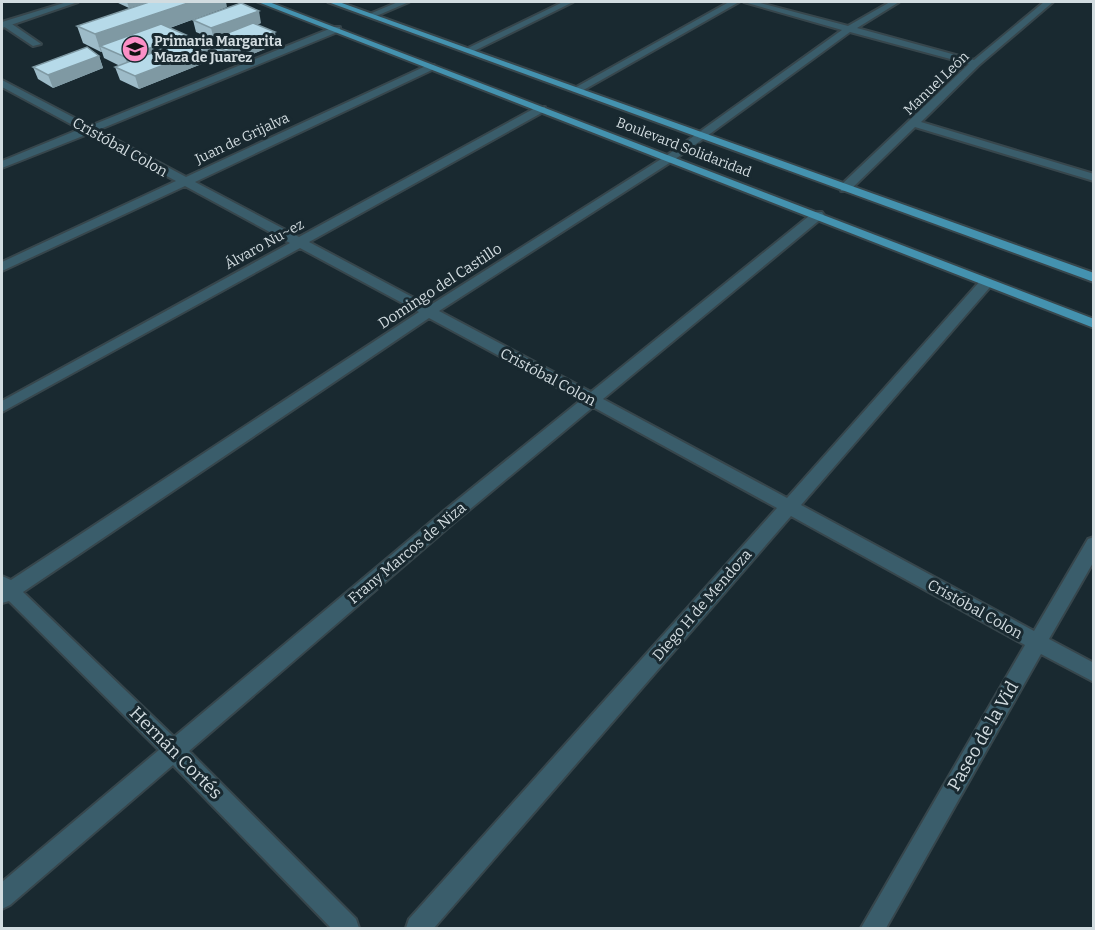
<svg xmlns="http://www.w3.org/2000/svg" width="1095" height="930" font-family="Bitter,serif">
<style>
.lines{fill:none;stroke-linecap:round;stroke-linejoin:round}
.service-casing{stroke:#37464c;stroke-width:4}
.minor-casing{stroke:#37464c;stroke-width:4}
.primary-casing{stroke:#37464c;stroke-width:4}
.service{fill:#3a5d6b;fill-rule:evenodd}
.minor{fill:#3a5d6b;fill-rule:evenodd}
.primary{fill:#4492af;fill-rule:evenodd}
.wall{fill:#9dbbc8}
.shaded-wall{fill:#7f99a3}
.building{fill:#b6dae9;stroke:#7f99a3;stroke-width:1.5}
.labels{text-anchor:middle;stroke-width:6;stroke-linejoin:round;paint-order:stroke}
.far-poi-label{font-size:14px;font-weight:bold;fill:#d2dce0;stroke:#192930;text-anchor:start}
.far-street-label{font-size:14px;fill:#d2dce0;stroke:#192930}
.street-label{font-size:15px;fill:#d2dce0;stroke:#192930}
.near-street-label{font-size:18px;fill:#d2dce0;stroke:#192930}
</style>
<rect width="100%" height="100%" fill="#192930"/>
<g class="lines">
<defs>
<polygon id="service" points="3,22 9,22 41,44 33,46 3,26"/>
<g id="minor">
<polygon points="67,2 78,2 2,28 2,22"/>
<polygon points="398,2 409,2 374,17 367,15"/>
<polygon points="563,2 573,2 472,52 464,50"/>
<polygon points="729,2 739,2 580,92 571,90"/>
<path d="M744,2H756L848,26L890,2H899L857,28L974,60L1044,2H1053L979,65L921,122L1094,174V181L915,127L849,191H841V185L969,64L850,32L674,160L439,311L591,392L814,212H822L824,215L822,218L603,399L787,498L981,280H991L993,283L991,286L801,505L1034,631L1088,539L1094,537V561L1049,639L1094,663V682L1041,654L886,928H861L1025,645L791,516L434,928H406L409,919L777,508L593,407L457,520L189,751L356,919L359,928H331L173,765L10,905L2,909V882L159,750L9,601L2,603V576L11,580L419,312L300,248L2,412V401L290,243L185,186L2,271V262L176,181L88,134L2,168V161L80,129L2,87V80L90,126L334,27H340V31L98,130L186,177L428,65H434V69L195,182L299,237L537,107H545V111L309,242L429,306L666,156L842,30ZM429,318L581,400L445,510L174,737L23,592Z"/>
</g>
<g id="primary">
<polygon points="258,2 269,2 1094,319 1094,328"/>
<polygon points="328,2 339,2 1094,273 1094,282"/>
</g>
</defs>
<use href="#service" class="service-casing"/>
<use href="#minor" class="minor-casing"/>
<use href="#primary" class="primary-casing"/>
<use href="#service" class="service"/>
<use href="#minor" class="minor"/>
<use href="#primary" class="primary"/>
</g>
<g class="wall">
<polygon points="116,2 148,2 129,8"/>
<polygon points="227,7 170,28 187,40 206,44 205,42 212,39 196,32 193,20 261,23 256,25 277,44 229,64 213,56 214,59 139,89 120,80 115,67 120,66 104,58 102,52 101,52 83,43 77,26"/>
<polygon points="99,56 103,68 53,88 38,79 33,67"/>
</g>
<g class="shaded-wall">
<polygon points="127,2 148,2 129,8"/>
<polygon points="191,2 226,2 227,7 109,50 100,46 102,52 101,52 95,34"/>
<polygon points="259,11 261,23 214,40 211,28"/>
<polygon points="275,32 277,44 229,64 226,51"/>
<polygon points="186,35 189,47 129,70 125,57"/>
<polygon points="211,47 214,59 139,89 135,76"/>
<polygon points="99,56 103,68 53,88 48,75"/>
</g>
<g class="building">
<polygon points="149,2 191,2 95,34 77,26"/>
<polygon points="241,3 259,11 211,28 193,20"/>
<polygon points="253,23 275,32 226,51 205,42"/>
<polygon points="161,24 186,35 125,57 100,46"/>
<polygon points="191,38 211,47 135,76 115,67"/>
<polygon points="87,47 99,56 48,75 33,67"/>
</g>
<defs>
<symbol id="school-disc" viewBox="-11 -11 22 22"><circle r="9.5" fill="#fa8fc6" stroke="#192930"/><path d="M0-5L7-2L0 1L-7-2ZM-4 1L0 2.5L4 1V4Q0 6-4 4Z" fill="#111"/></symbol>
</defs>
<g fill-rule="evenodd">
<use href="#school-disc" x="120" y="34" width="30" height="30"/>
</g>
<g class="labels">
<g class="far-poi-label">
<text x="154" y="46">Primaria Margarita<tspan x="154" dy="16">Maza de Juarez</tspan></text>
</g>
<g class="far-street-label">
<text transform="translate(936 83) rotate(-44)" y="5">Manuel León</text>
<text transform="translate(242 138) rotate(-25)" y="5">Juan de Grijalva</text>
<text transform="translate(684 147) rotate(21)" y="5">Boulevard Solidaridad</text>
<text transform="translate(264 244) rotate(-29)" y="5">Álvaro Nu~ez</text>
</g>
<g class="street-label">
<text transform="translate(120 147) rotate(29)" y="5">Cristóbal Colon</text>
<text transform="translate(440 286) rotate(-33)" y="5">Domingo del Castillo</text>
<text transform="translate(548 377) rotate(28)" y="5">Cristóbal Colon</text>
<text transform="translate(407 553) rotate(-40)" y="5">Frany Marcos de Niza</text>
<text transform="translate(702 605) rotate(-49)" y="5">Diego H de Mendoza</text>
<text transform="translate(975 609) rotate(29)" y="5">Cristóbal Colon</text>
</g>
<g class="near-street-label">
<text transform="translate(983 736) rotate(-60)" y="6">Paseo de la Vid</text>
<text transform="translate(176 753) rotate(45)" y="6">Hernán Cortés</text>
</g>
</g>
<rect width="1095" height="930" fill="none" stroke="#d2dce0" stroke-width="6"/>
</svg>
